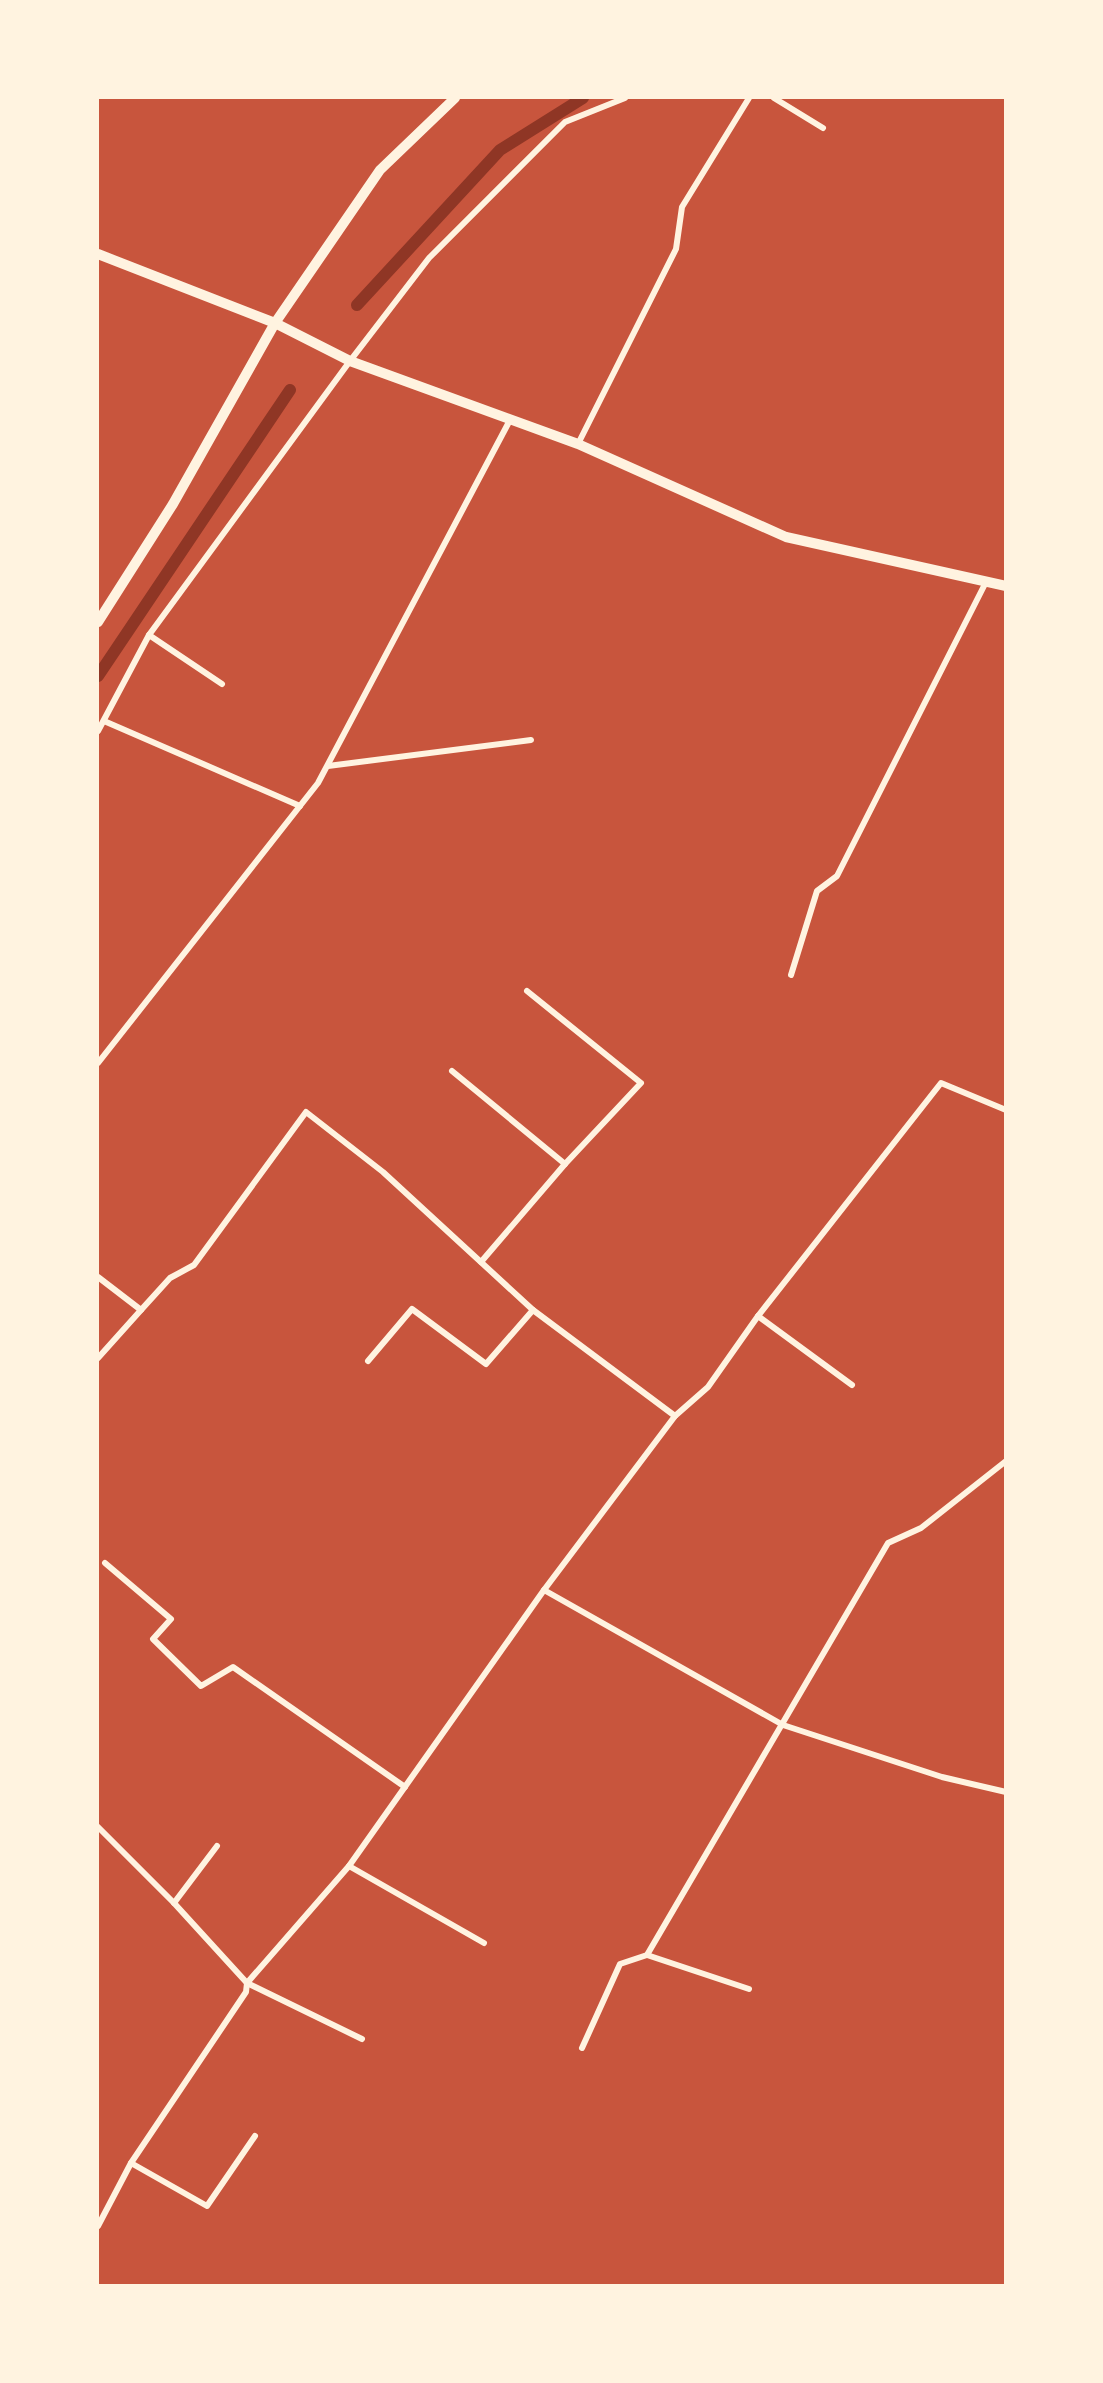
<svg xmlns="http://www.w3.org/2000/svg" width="1103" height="2383" font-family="'DM Sans',sans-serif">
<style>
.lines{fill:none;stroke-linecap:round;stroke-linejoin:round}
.stream{stroke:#8f3625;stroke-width:12}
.minor{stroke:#fff3e0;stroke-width:6}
.tertiary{stroke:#fff3e0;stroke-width:10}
</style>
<rect width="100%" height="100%" fill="#c8553d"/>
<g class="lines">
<g class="stream">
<polyline points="357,305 500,150 583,98"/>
<polyline points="98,676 290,390"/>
</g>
<g class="minor">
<polyline points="774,98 823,128"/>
<polyline points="578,444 676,249 682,207 749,98"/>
<polyline points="149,635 222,684"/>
<polyline points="104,721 300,806"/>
<polyline points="98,731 149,635 350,361 429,258 565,122 625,98"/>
<polyline points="328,766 531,740"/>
<polyline points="791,975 817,891 837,876 986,582"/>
<polyline points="98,1063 318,783 510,420"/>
<polyline points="452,1071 565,1164"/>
<polyline points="481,1262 565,1164 641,1083 527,991"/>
<polyline points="98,1277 141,1310 170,1278 194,1265 306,1112 383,1172 533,1310 675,1416"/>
<polyline points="758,1316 852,1385"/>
<polyline points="98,1358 141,1310"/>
<polyline points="368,1361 412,1309 486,1364 533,1310"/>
<polyline points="105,1563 171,1619 153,1639 201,1686 233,1667 405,1787"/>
<polyline points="544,1590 783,1725 942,1777 1006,1792"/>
<polyline points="98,1827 174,1903 247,1983 362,2039"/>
<polyline points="349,1866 484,1943"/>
<polyline points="174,1903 217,1846"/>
<polyline points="647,1955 749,1989"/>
<polyline points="582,2048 620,1964 647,1955 888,1543 921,1528 1006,1461"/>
<polyline points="131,2163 207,2206 255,2136"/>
<polyline points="98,2226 131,2163 246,1992 247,1983 349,1866 544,1590 675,1416 708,1387 758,1316 941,1083 1006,1110"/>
</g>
<g class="tertiary">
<polyline points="98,254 275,323 350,361 578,444 786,537 1006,586"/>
<polyline points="98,622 173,504 275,323 380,170 455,98"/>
</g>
</g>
<rect width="1103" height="2383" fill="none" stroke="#fff3e0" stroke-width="198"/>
</svg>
